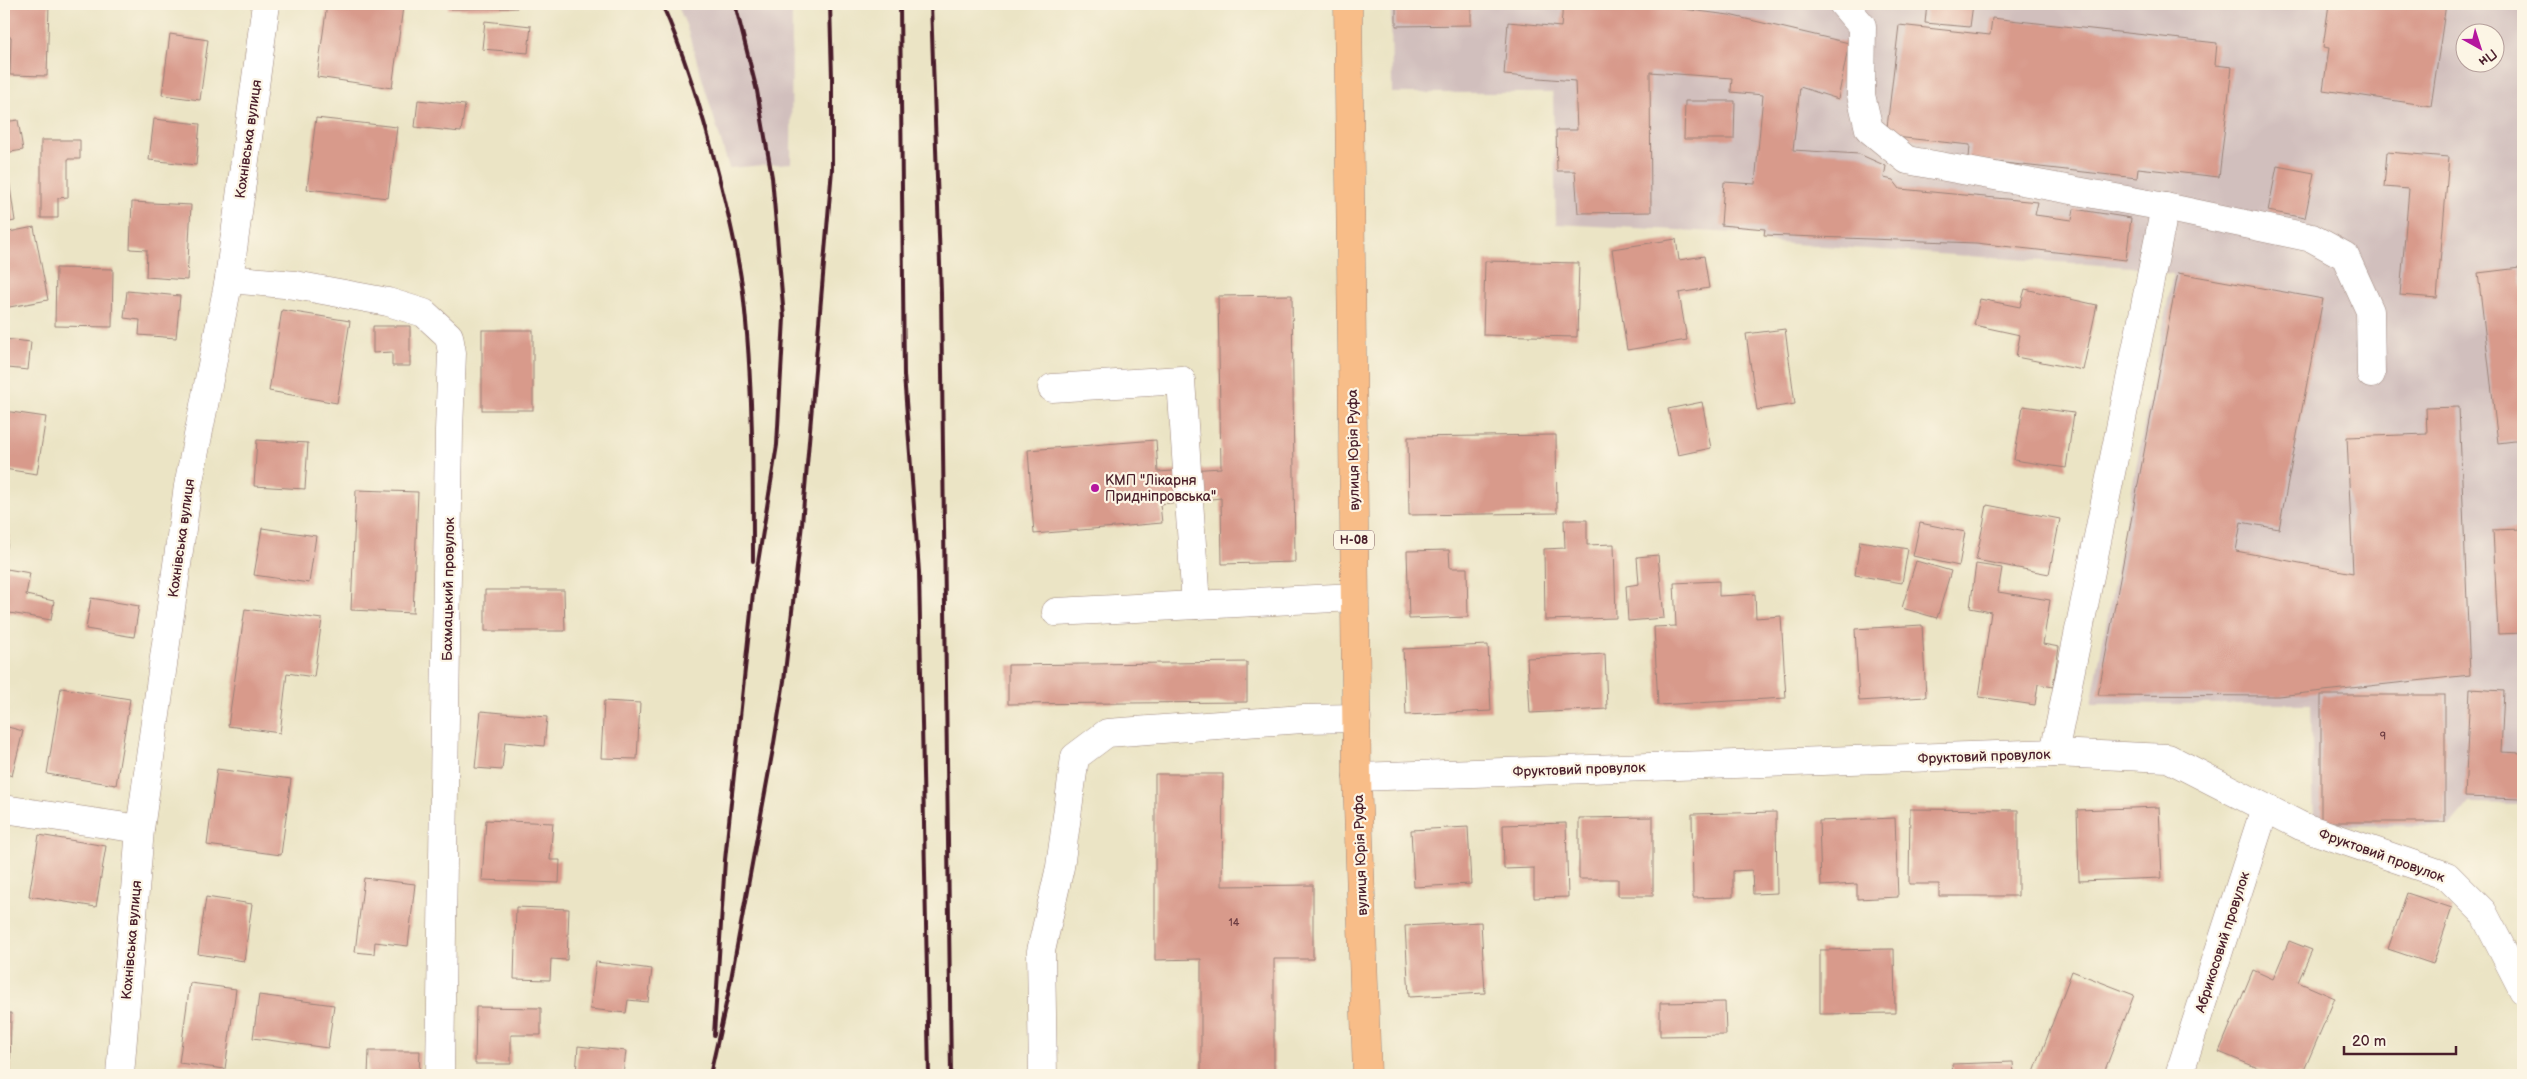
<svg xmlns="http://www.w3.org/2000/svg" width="2527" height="1079" font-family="'Balsamiq Sans',sans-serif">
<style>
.industrial{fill:#d1bfbd;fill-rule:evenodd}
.building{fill:#d89a8b}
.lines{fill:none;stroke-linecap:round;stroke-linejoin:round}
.minor-casing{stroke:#9a8278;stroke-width:29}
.major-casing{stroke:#9a8278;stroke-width:29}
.minor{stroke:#fff;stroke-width:28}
.major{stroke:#f8bd88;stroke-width:28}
.rail{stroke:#4a1f2b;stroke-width:4}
.poi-dot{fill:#b5179e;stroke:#fcf5e5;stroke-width:2}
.labels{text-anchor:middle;stroke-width:4.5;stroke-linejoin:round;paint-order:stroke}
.number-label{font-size:11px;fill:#6e3e43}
.shield{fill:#fcf5e5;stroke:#7f5f63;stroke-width:1}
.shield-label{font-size:12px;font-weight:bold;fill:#4a1f2b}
.street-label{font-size:14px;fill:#4a1f2b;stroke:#fcf5e5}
.poi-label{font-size:14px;fill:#4a1f2b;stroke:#fcf5e5;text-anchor:start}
</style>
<rect width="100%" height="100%" fill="#fcf5e5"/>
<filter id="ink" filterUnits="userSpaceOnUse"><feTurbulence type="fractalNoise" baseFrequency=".02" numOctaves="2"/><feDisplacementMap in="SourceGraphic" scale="10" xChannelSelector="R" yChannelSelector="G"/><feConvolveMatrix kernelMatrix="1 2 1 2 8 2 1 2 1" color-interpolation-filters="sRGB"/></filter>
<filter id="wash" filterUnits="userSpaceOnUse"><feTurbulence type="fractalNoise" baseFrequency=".0096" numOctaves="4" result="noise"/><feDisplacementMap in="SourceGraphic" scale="20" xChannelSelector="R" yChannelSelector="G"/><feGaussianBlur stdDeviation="1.12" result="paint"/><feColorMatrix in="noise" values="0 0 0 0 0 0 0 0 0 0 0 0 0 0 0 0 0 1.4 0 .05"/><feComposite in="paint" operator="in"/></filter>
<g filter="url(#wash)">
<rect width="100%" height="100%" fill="#ebe4c5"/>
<g class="industrial">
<polygon points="677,4 789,4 792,6 791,163 729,168 686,25"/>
<path d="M1391,4H2523V804L2469,803L2450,826L2314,825L2311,704H2091L2173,274L2130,267L1764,242L1757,234L1556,224L1553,93H1392ZM2464,32H2494V62H2464Z"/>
</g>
<g id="blocks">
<g class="building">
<polygon points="4,4 49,4 47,76 10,75 11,37 4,37"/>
<polygon points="327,4 379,4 403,7 392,88 317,77"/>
<polygon points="448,4 517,4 517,8 448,9"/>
<polygon points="1396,4 1471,4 1471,25 1396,26"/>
<polygon points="1563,4 1644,4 1729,15 1849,43 1838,99 1800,87 1793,150 1859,154 1886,166 1884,178 1893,180 1900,189 2038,202 2035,215 2072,220 2074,209 2131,218 2126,260 1976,243 1764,235 1765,229 1721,225 1724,182 1755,184 1763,95 1731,92 1732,78 1650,72 1651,212 1578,213 1575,171 1557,171 1556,130 1577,130 1575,81 1504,75 1508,22 1561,27"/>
<polygon points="1927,4 1973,4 1970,27 1925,23"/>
<polygon points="2329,4 2446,4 2431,106 2323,90 2329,48 2323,47"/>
<polygon points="1992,18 2217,43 2215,65 2232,67 2219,177 2138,168 2137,178 1969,159 1970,145 1886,136 1899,25 1990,35"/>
<polygon points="485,21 531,26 528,53 482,49"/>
<polygon points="170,34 208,40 200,100 162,95"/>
<polygon points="418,100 465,105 461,132 415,127"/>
<polygon points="1685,101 1735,101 1734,139 1684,139"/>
<polygon points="316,118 397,127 388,198 307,189"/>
<polygon points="154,119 200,124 196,165 149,160"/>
<polygon points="18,120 23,150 5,153 15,221 4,223 4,122"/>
<polygon points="41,140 80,140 80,159 68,159 68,197 58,198 58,218 41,218"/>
<polygon points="2387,152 2449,157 2437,298 2400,295 2409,189 2384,187"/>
<polygon points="2277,166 2314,173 2305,218 2268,211"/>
<polygon points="132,202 191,205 187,280 146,277 147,250 130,249"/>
<polygon points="34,227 48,300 4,308 4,233"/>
<polygon points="1676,239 1679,260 1704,256 1709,288 1679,293 1687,340 1627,350 1612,249"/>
<polygon points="1485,261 1579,263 1577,337 1483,335"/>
<polygon points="56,268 113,269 112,327 55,326"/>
<polygon points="2520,268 2523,295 2523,440 2498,443 2478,273"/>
<polygon points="2178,273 2323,299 2279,529 2241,522 2236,551 2353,573 2347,437 2427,434 2426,408 2459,407 2470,675 2278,696 2098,695"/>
<polygon points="2025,289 2097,305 2083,370 2016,357 2020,335 1974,325 1980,299 2020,307"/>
<polygon points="127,291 180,296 176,338 139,335 140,320 124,318"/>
<polygon points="1292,295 1295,562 1222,564 1221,498 1160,504 1162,523 1034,534 1028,450 1156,440 1158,472 1221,468 1218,296"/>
<polygon points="282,310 350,321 337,403 269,391"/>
<polygon points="373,326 410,326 410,366 392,366 392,352 373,353"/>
<polygon points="1785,329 1795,404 1757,410 1746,334"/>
<rect x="482" y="330" width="51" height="80"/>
<polygon points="4,339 31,342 28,370 8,368 7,381 4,381"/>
<polygon points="1702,402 1711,448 1678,455 1668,409"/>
<polygon points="2023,406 2074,413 2066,468 2014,460"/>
<polygon points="4,411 46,417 37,474 4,469"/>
<polygon points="1556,435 1557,513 1409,515 1408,437"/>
<polygon points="257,440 308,443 305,489 254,486"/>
<polygon points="356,490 418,492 413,613 351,610"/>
<polygon points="1987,505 2060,519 2049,574 1976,560"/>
<polygon points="1564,520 1587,520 1587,545 1614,544 1616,618 1545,620 1544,549 1565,548"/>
<polygon points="1920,523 1965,532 1959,566 1913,556"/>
<polygon points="262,528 316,536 309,583 254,575"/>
<polygon points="2523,529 2523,633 2498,634 2493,530"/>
<polygon points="4,535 9,536 5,557 4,557"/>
<polygon points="1860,541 1908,549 1902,583 1855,575"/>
<polygon points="1449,550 1450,568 1467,568 1468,617 1409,619 1407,551"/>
<polygon points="1658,555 1664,618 1628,621 1626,586 1639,584 1637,557"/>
<polygon points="1916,561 1951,571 1937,618 1902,608"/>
<polygon points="1976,564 2002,568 1998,592 2050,600 2043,644 2059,647 2053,687 2038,684 2035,705 1979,697 1991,612 1970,608"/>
<polygon points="7,569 30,573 26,595 54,601 51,620 4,612 4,590"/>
<polygon points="1719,581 1719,596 1755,594 1756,618 1781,616 1786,698 1658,705 1654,627 1676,626 1674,583"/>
<polygon points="485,590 564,590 565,631 485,631"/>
<polygon points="91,598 139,606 134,637 86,629"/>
<polygon points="245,609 322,619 314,677 287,673 280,733 228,726"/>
<polygon points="1922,625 1926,697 1859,701 1855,629"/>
<polygon points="1488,645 1491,711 1406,715 1403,649"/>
<polygon points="1605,654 1607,709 1530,713 1527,658"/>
<polygon points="1247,662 1247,702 1008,704 1008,665"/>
<polygon points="61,688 130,699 116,785 47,774"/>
<polygon points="2470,689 2504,691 2501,752 2522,753 2520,799 2465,797"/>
<rect x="2321" y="695" width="124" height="127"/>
<polygon points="604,701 640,703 637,759 601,758"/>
<polygon points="481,711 547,717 544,746 505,742 502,770 475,768"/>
<polygon points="4,726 23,731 12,776 4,773"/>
<polygon points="217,769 291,779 281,855 207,845"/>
<polygon points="1155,774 1223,774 1222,886 1313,885 1313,959 1274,959 1274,1075 1201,1075 1201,959 1155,960"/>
<polygon points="2159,807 2162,878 2079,881 2077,810"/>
<polygon points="1910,809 2018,810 2018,896 1939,896 1939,884 1909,884"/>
<polygon points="1776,812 1777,893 1753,894 1752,870 1733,871 1733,897 1693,898 1692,814"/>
<polygon points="1653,817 1653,896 1618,896 1618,879 1579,879 1579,818"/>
<polygon points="1895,818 1898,897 1857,899 1857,884 1821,886 1819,821"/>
<polygon points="486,820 553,823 550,860 560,860 559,883 482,880"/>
<polygon points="1566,823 1568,897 1534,898 1534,868 1504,869 1503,825"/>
<polygon points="1468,827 1471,884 1414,887 1411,830"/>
<polygon points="39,835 106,846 96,907 29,896"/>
<polygon points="364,878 415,884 408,946 375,942 374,954 355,952"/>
<polygon points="2407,893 2452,908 2433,964 2388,949"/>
<polygon points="206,897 252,904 244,961 198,954"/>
<polygon points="516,907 569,909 567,960 551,959 550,980 514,979"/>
<polygon points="1481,922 1485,993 1409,997 1405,926"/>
<polygon points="2289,941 2312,950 2298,982 2335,998 2302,1075 2275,1075 2219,1052 2253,970 2273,979"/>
<polygon points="1894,949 1895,1013 1820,1014 1820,950"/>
<polygon points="596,962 652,969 648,1002 628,1000 626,1013 590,1009"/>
<polygon points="2072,971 2134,995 2103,1075 2033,1075"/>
<polygon points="190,983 236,989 225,1069 179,1063"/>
<polygon points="259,995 334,1005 328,1048 253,1038"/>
<polygon points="1725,1002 1726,1035 1660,1036 1660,1003"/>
<polygon points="476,1007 541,1008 541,1035 511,1035 511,1064 475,1064"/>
<polygon points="4,1013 11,1013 10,1075 4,1075"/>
<polygon points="578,1046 626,1051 623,1075 576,1075"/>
<polygon points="369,1051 420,1051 419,1075 368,1075"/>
<polygon points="2013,1062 2014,1075 1953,1075 1952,1064"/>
</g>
</g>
</g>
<g filter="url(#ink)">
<use href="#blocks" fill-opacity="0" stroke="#9a8278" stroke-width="1"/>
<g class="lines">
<defs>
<g id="minor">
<polyline points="1843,4 1862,26 1861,95 1869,129 1907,160 2165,207 2312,238 2345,256 2370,311 2371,374"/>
<polyline points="229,279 295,285 388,302 424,313 449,336 452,353 449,430 440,1075"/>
<polyline points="1052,388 1181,380 1196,605"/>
<polyline points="1056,612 1355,597"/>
<polyline points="2054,753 2165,207"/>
<polyline points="1357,777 2054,753 2168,758 2301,826 2447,876 2483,912 2523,990"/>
<polyline points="4,809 140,829"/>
<polyline points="120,1075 140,829 188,486 229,279 266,4"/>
<polyline points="1043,1075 1041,951 1060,867 1075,757 1107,733 1303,719 1357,718"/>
<polyline points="2179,1075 2265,808"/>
</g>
<polyline id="major" points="1348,4 1357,777 1367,1075"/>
</defs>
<use href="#minor" class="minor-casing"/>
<use href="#major" class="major-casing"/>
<use href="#minor" class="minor"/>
<use href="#major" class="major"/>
<g class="rail">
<path d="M662,4C686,58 703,115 718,173C728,212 738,252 743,292C753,380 753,471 753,561"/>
<polyline points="900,4 904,375 919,572 929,1075"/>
<polyline points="931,4 941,293 951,1075"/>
<polyline points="714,1035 725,860 753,593 777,445 784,318 772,177 757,91 735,4"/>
<polyline points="710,1075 728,995 773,749 784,681 802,524 832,169 832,78 830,4"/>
</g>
</g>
</g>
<circle class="poi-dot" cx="1095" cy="488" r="5"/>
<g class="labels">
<g class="number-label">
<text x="2383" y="740">9</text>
<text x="1234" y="926">14</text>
</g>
<rect class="shield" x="1334" y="530.5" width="40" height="19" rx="4"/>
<g class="shield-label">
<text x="1354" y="544">Н-08</text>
</g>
<g class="street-label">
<text transform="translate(248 139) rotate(-82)" y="5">Кохнівська вулиця</text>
<text transform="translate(1353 450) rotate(-91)" y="5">вулиця Юрія Руфа</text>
<text transform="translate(181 538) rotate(-82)" y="5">Кохнівська вулиця</text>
<text transform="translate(448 589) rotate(-89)" y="5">Бахмацький провулок</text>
<text transform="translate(1984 756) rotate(-2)" y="5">Фруктовий провулок</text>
<text transform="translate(1579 769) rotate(-2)" y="5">Фруктовий провулок</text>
<text transform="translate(1360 855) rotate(-92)" y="5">вулиця Юрія Руфа</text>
<text transform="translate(2382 855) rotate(20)" y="5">Фруктовий провулок</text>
<text transform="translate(131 940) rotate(-85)" y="5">Кохнівська вулиця</text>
<text transform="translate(2222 942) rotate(-72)" y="5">Абрикосовий провулок</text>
</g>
<g class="poi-label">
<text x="1105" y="485">КМП "Лікарня<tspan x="1105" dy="16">Придніпровська"</tspan></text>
</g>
</g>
<rect width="2527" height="1079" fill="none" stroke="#fcf5e5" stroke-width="20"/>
<g transform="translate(2480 48) rotate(141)"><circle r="24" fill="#fcf5e5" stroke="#b59f9b"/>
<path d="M0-4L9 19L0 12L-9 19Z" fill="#b5179e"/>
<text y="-8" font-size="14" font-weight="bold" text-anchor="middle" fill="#4a1f2b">Пн</text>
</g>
<path d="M2344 1046v8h112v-8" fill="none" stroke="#4a1f2b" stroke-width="2.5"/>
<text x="2352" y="1046" font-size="15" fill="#4a1f2b" stroke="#fcf5e5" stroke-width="4" paint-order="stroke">20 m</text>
</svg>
